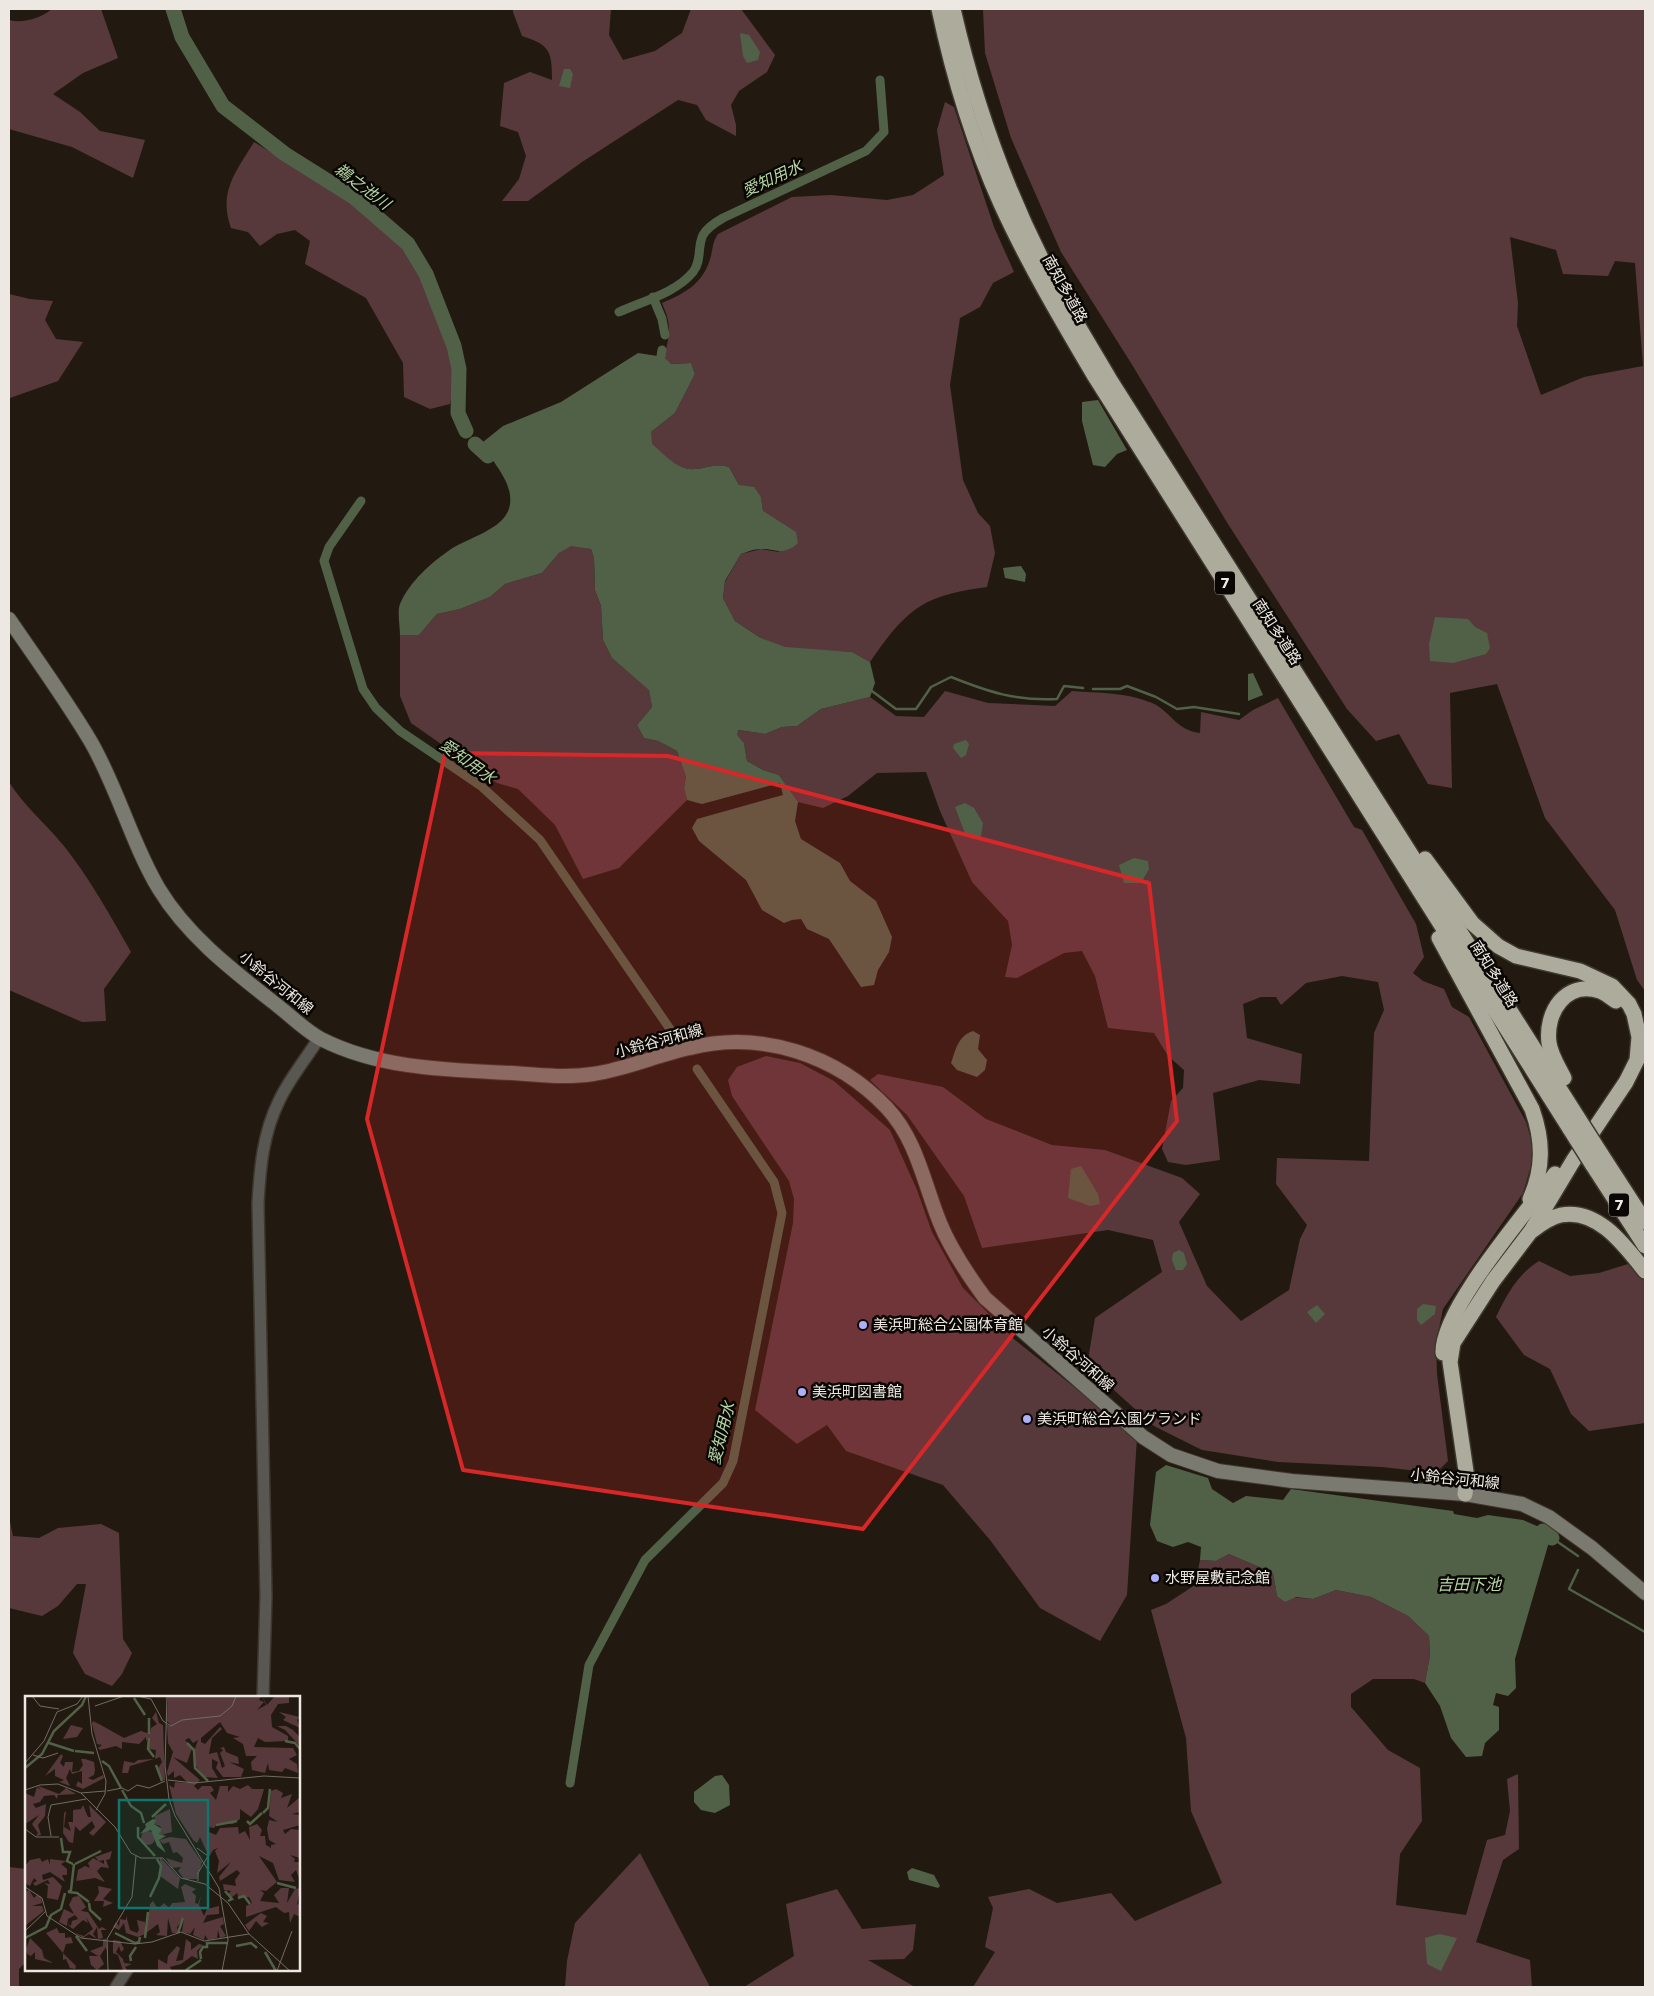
<svg xmlns="http://www.w3.org/2000/svg" width="1654" height="1996" font-family="'DejaVu Sans','Noto Sans JP',sans-serif">
<style>
.green{fill:#57393c;fill-rule:evenodd}
.water{fill:#506147}
.lines{fill:none;stroke-linecap:round;stroke-linejoin:round}
.stream{stroke:#506147;stroke-width:2.5}
.canal{stroke:#506147;stroke-width:9}
.river{stroke:#506147;stroke-width:15}
.tertiary-casing{stroke:#3e372d;stroke-width:14}
.secondary-casing{stroke:#3e372d;stroke-width:16}
.motorway-casing{stroke:#3e372d;stroke-width:18}
.tertiary{stroke:#585751;stroke-width:11}
.secondary{stroke:#7a7a70;stroke-width:14}
.motorway{stroke:#adac9c;stroke-width:15}
.motorway-bridge-casing{stroke:#3e372d;stroke-width:18;stroke-linecap:butt}
.motorway-bridge{stroke:#adac9c;stroke-width:15}
.marked{fill:#d62828;fill-opacity:0.2;stroke:#d62828;stroke-width:4;stroke-linejoin:round}
.poi-dot{fill:#adaffb;stroke:#090603;stroke-width:2}
.labels{text-anchor:middle;stroke-width:5;stroke-linejoin:round;paint-order:stroke}
.shield{fill:#090603;stroke:#a9a49e;stroke-width:1}
.shield-label{font-size:14px;font-weight:bold;fill:#ede8e1}
.street-label{font-size:15px;fill:#ede8e1;stroke:#090603}
.poi-label{font-size:15px;fill:#ede8e1;stroke:#090603;text-anchor:start}
.water-label{font-size:16px;font-style:italic;fill:#b6d6a4;stroke:#090603}
.inset-river{fill:none;stroke:#506147;stroke-width:2.5}
.inset-road{fill:none;stroke:#736c64;stroke-width:1}
.view{fill:#0f766e;fill-opacity:0.15;stroke:#0f766e;stroke-width:2.5}
.inset-edge{fill:none;stroke:#ede8e1;stroke-width:2.5}
</style>
<rect width="100%" height="100%" fill="#221a10"/>
<g class="green">
<path d="M52,9H101L118,58L83,73L53,94L80,112L100,131L145,140L133,178L72,147L9,129V20C23,24 41,18 52,9Z"/>
<path d="M513,9H611L609,35L623,60L655,51L682,33L691,9H741L775,55L767,72L739,91L731,105L736,125V136L706,120L697,105L678,100L582,162L528,201H502L519,179L526,156L518,132L500,126L504,83L530,72L552,80C552,51 550,45 522,36L513,12Z"/>
<path d="M983,9H1645V991L1637,980L1615,910L1545,818L1497,684L1450,693L1452,788L1428,784L1399,734L1376,741L1347,709L1228,524L1131,363L1061,252L1011,138L985,53ZM1510,237L1556,250L1563,274L1608,276L1615,261L1635,263L1643,366L1584,377L1541,395L1517,326L1518,303Z"/>
<path d="M945,102L954,107L994,227L1014,272L993,283L980,307L960,318L950,385L963,480L978,513L990,526L995,553L987,587C965,590 939,594 919,607C899,620 883,643 870,662L852,652L785,648L759,637L735,621L723,598L725,582L741,554L761,549L779,552L763,511L761,497L739,485L729,467C713,463 709,468 695,469C678,471 663,454 651,444V432L675,413L695,374L691,363L670,364L664,357C670,334 672,326 662,303C686,293 704,283 711,256C713,247 713,241 718,234L792,197L831,195L887,200L913,195L944,175L937,130Z"/>
<path d="M254,142L352,201L405,249L422,277L448,345L456,372L450,404L430,409L404,397L403,363L366,298L305,264L310,241L295,230L277,234L260,246L248,232L231,228C218,192 236,172 254,142Z"/>
<polygon points="9,294 30,299 53,301 45,320 56,339 83,342 58,381 10,398"/>
<polygon points="571,545 591,549 594,558 595,590 601,606 603,640 612,658 649,689 652,707 637,725 644,738 658,741 677,751 686,777 684,788 687,800 619,868 583,879 555,825 518,789 497,783 411,723 400,696 400,635 419,635 437,614 460,609 490,597 505,584 542,573 559,553"/>
<path d="M945,691L988,703L1055,706L1072,691C1099,693 1126,692 1152,703C1171,711 1175,730 1200,733L1201,712L1239,720L1253,710L1278,698L1354,827L1362,830L1416,924L1424,957L1413,973L1423,981L1444,989L1452,1007L1469,1017L1526,1122L1533,1146L1531,1166L1523,1193L1443,1309L1436,1343L1437,1374L1448,1461L1436,1473L1382,1467L1278,1462L1202,1450L1154,1426L1087,1366L1095,1318L1162,1272L1153,1240L1108,1230L982,1248L964,1196L907,1115L870,1080L878,1074L943,1087L986,1119L1052,1145L1105,1150L1182,1178L1200,1194L1179,1222L1207,1286L1241,1321L1289,1290L1300,1239L1307,1225L1276,1184L1277,1158L1369,1161L1374,1033L1384,1010L1378,982L1342,976L1306,983L1281,1005L1276,997H1261L1243,1004L1247,1038L1302,1054L1300,1084L1259,1080L1213,1093L1220,1160L1186,1165L1168,1162L1162,1149L1171,1101L1183,1088L1184,1070L1168,1056L1154,1033L1108,1028L1095,976L1082,951L1064,953L1017,978L1005,977L1012,945L1008,921L972,882L940,811L926,772L877,773L848,796L823,808L798,802L779,775L763,770L747,761L744,743L737,736V730L765,734L782,727L797,726L821,709L870,697L896,716L924,717Z"/>
<path d="M9,782C24,806 46,824 64,846C90,879 110,915 131,952L104,989L106,1021L82,1022L9,990Z"/>
<polygon points="766,1056 800,1063 834,1081 890,1130 917,1190 932,1232 963,1288 1015,1340 1137,1437 1127,1595 1100,1641 1040,1608 990,1540 943,1485 846,1451 827,1425 797,1444 755,1410 793,1223 794,1199 789,1181 732,1096 728,1080 737,1067"/>
<path d="M1539,1261L1570,1276L1599,1273L1628,1264L1641,1271L1645,1278V1423L1589,1431L1571,1414L1550,1369L1524,1355L1496,1317C1507,1294 1518,1274 1539,1261Z"/>
<polygon points="9,1517 13,1536 39,1538 58,1528 101,1524 119,1533 123,1639 132,1653 122,1674 112,1686 85,1674 73,1653 86,1584 77,1584 58,1606 42,1616 9,1608"/>
<polygon points="1229,1554 1273,1573 1277,1596 1313,1599 1336,1590 1371,1597 1408,1616 1429,1636 1430,1655 1425,1683 1414,1679 1373,1679 1351,1694 1351,1707 1388,1750 1420,1768 1422,1821 1400,1854 1396,1905 1466,1915 1487,1840 1505,1835 1510,1811 1507,1779 1518,1774 1519,1849 1503,1860 1476,1942 1530,1960 1532,1987 973,1987 995,1952 985,1947 993,1908 988,1897 1029,1889 1057,1903 1111,1893 1135,1921 1222,1883 1191,1811 1186,1738 1151,1610 1166,1604 1195,1585 1200,1560 1216,1561"/>
<polygon points="640,1853 710,1987 565,1987 567,1961 575,1923"/>
<polygon points="9,1867 26,1869 26,1962 19,1969 19,1987 9,1987"/>
<polygon points="837,1889 862,1929 916,1924 913,1950 904,1959 868,1960 915,1987 744,1987 794,1956 786,1904"/>
</g>
<g class="water">
<polygon points="740,33 749,35 760,52 758,60 747,63 743,56"/>
<polygon points="564,69 570,69 573,74 570,88 559,86"/>
<path d="M638,353L664,357L671,364L691,363L695,374L675,413L651,432L652,444C664,454 678,471 695,469C709,468 713,463 729,467L739,485L754,487L761,497L763,511L796,532L798,543C782,557 777,548 760,549C754,549 747,552 741,554L725,581L723,598L735,621L759,637L785,647L852,652L870,662L875,683L870,697L821,709L797,726L782,727L765,734L738,730L737,735L744,743L747,761L763,770L779,775L798,802L795,821L801,839L840,863L850,881L876,901L892,937L889,952L878,970L874,985L861,987L829,939L807,929L801,919L792,920L784,923L762,910L746,880L699,841L692,828L697,819L783,795L780,783L702,804L687,800L684,788L686,777L677,751L658,741L644,738L637,725L652,707L649,690L612,658L603,640L601,606L595,590L594,558L591,549L571,546L559,553L542,573L505,584L490,597L460,609L437,614L419,635H400C400,626 397,612 400,604C410,581 431,563 451,549C469,537 507,529 510,504C513,480 491,463 483,442L503,426L561,402Z"/>
<polygon points="1098,400 1127,450 1117,454 1105,467 1093,465 1082,421 1082,402"/>
<polygon points="1021,566 1026,574 1025,582 1005,578 1003,568"/>
<polygon points="1435,617 1468,619 1475,627 1487,633 1490,648 1486,654 1453,663 1430,661 1429,644"/>
<polygon points="1253,673 1263,695 1248,701 1248,674"/>
<polygon points="966,740 969,744 966,755 961,758 953,748 954,744"/>
<polygon points="965,803 974,808 983,823 981,836 973,839 966,836 955,807"/>
<polygon points="1134,858 1148,861 1149,869 1141,883 1124,883 1119,865"/>
<path d="M973,1031L980,1035L978,1049L987,1060L985,1070L977,1077L957,1070L951,1063C956,1049 958,1036 973,1031Z"/>
<polygon points="1081,1166 1098,1194 1100,1204 1090,1206 1068,1198 1071,1169"/>
<polygon points="1179,1250 1184,1253 1187,1264 1183,1270 1176,1270 1172,1260 1173,1253"/>
<polygon points="1423,1304 1436,1306 1435,1314 1421,1325 1417,1320 1417,1309"/>
<polygon points="1317,1305 1325,1314 1316,1323 1307,1312"/>
<polygon points="1166,1465 1208,1478 1212,1489 1233,1503 1246,1496 1283,1500 1291,1489 1453,1511 1454,1514 1477,1518 1488,1515 1523,1520 1544,1529 1541,1533 1549,1542 1515,1659 1516,1688 1508,1696 1496,1693 1493,1705 1499,1707 1499,1730 1485,1743 1482,1756 1466,1757 1451,1738 1440,1706 1425,1683 1430,1655 1429,1636 1408,1616 1371,1597 1336,1590 1313,1599 1296,1597 1285,1602 1277,1596 1273,1573 1229,1554 1216,1561 1200,1560 1201,1547 1188,1542 1173,1547 1157,1541 1150,1525 1156,1472"/>
<polygon points="722,1775 729,1785 730,1805 715,1813 701,1810 694,1802 694,1792 715,1776"/>
<polygon points="912,1868 934,1875 940,1886 938,1888 909,1880 907,1872"/>
<polygon points="1439,1934 1457,1938 1441,1971 1427,1964 1425,1938"/>
</g>
<g class="lines">
<g class="stream">
<polyline points="1093,689 1120,689 1127,686 1156,697 1177,709 1194,707 1239,714"/>
<path d="M872,691L896,709H916L931,687L951,677C989,692 1015,701 1057,699L1064,686L1083,688"/>
<polyline points="1552,1538 1578,1556"/>
<polyline points="1578,1570 1569,1589 1645,1632"/>
</g>
<g class="canal">
<polyline points="653,297 662,319 665,335"/>
<path d="M619,312C643,301 676,293 693,272C702,261 697,247 703,235C707,228 716,222 723,218L866,151L884,132L880,80"/>
<polyline points="661,356 662,350"/>
<polyline points="361,501 329,547 324,561 363,689 376,708 400,731 481,786 540,840 670,1029"/>
<polyline points="570,1783 589,1665 645,1560 723,1483 733,1461 782,1213 774,1182 697,1069"/>
</g>
<g class="river">
<polyline points="173,9 182,37 223,106 285,154 355,198 408,244 426,274 454,346 459,369 458,413 466,431"/>
<polyline points="475,444 488,456"/>
<polyline points="1543,1531 1552,1538"/>
</g>
<defs>
<g id="tertiary">
<path d="M263,1697L266,1596L258,1203C260,1168 263,1133 279,1101C289,1079 306,1059 319,1038"/>
<polyline points="116,1987 127,1970"/>
</g>
<path id="secondary" d="M9,619C37,660 66,700 91,742C118,789 132,844 159,889C188,937 235,972 278,1006C292,1017 306,1031 321,1039C380,1069 448,1070 512,1073C539,1075 566,1078 593,1074C627,1069 657,1055 690,1048C761,1030 837,1055 887,1108C917,1140 924,1184 940,1223C951,1250 968,1275 985,1298L1143,1437L1171,1455L1218,1471L1292,1481L1465,1494L1522,1504L1549,1517L1592,1548L1645,1593"/>
<g id="motorway">
<path d="M939,9C953,75 973,142 1001,204C1028,263 1061,319 1094,375L1570,1129"/>
<path d="M953,9C975,105 1008,198 1055,285C1072,317 1092,349 1110,380L1578,1118"/>
<polyline points="1425,859 1472,923 1498,946 1516,956 1580,971 1612,986 1629,1004 1634,1014 1639,1037 1637,1060 1626,1082 1573,1161 1531,1231 1493,1281 1453,1343 1450,1362 1467,1478 1465,1494"/>
<path d="M1439,938L1532,1109C1543,1140 1544,1168 1530,1199"/>
<path d="M1564,1078C1558,1066 1551,1056 1549,1043C1545,1012 1566,980 1600,991C1606,993 1611,998 1616,1001"/>
<polyline points="1601,1154 1645,1222"/>
<polyline points="1592,1164 1645,1246"/>
<path d="M1533,1230C1541,1224 1551,1217 1561,1215C1598,1208 1625,1246 1645,1271"/>
<path d="M1443,1353C1441,1310 1527,1212 1555,1174"/>
</g>
</defs>
<use href="#tertiary" class="tertiary-casing"/>
<use href="#secondary" class="secondary-casing"/>
<use href="#motorway" class="motorway-casing"/>
<use href="#tertiary" class="tertiary"/>
<use href="#secondary" class="secondary"/>
<use href="#motorway" class="motorway"/>
<defs>
<g id="motorway-bridge">
<polyline points="1578,1118 1601,1154"/>
<polyline points="1570,1129 1592,1164"/>
</g>
</defs>
<use href="#motorway-bridge" class="motorway-bridge-casing"/>
<use href="#motorway-bridge" class="motorway-bridge"/>
</g>
<path class="marked" d="M445,753L668,756L1149,883L1177,1121L863,1529L463,1470L367,1119Z"/>
<g class="poi-dot">
<circle cx="863" cy="1325" r="5"/>
<circle cx="802" cy="1392" r="5"/>
<circle cx="1027" cy="1419" r="5"/>
<circle cx="1155" cy="1578" r="5"/>
</g>
<g class="labels">
<g class="shield">
<rect x="1215" y="571.5" width="20" height="23" rx="4"/>
<rect x="1609" y="1193.5" width="20" height="23" rx="4"/>
</g>
<g class="shield-label">
<text x="1225" y="588">7</text>
<text x="1619" y="1210">7</text>
</g>
<g class="street-label">
<text transform="translate(1065 289) rotate(61)" y="5">南知多道路</text>
<text transform="translate(1277 632) rotate(57)" y="5">南知多道路</text>
<text transform="translate(1494 974) rotate(58)" y="5">南知多道路</text>
<text transform="translate(276 983) rotate(39)" y="5">小鈴谷河和線</text>
<text transform="translate(659 1041) rotate(-15)" y="5">小鈴谷河和線</text>
<text transform="translate(1078 1359) rotate(41)" y="5">小鈴谷河和線</text>
<text transform="translate(1455 1479) rotate(6)" y="5">小鈴谷河和線</text>
</g>
<g class="poi-label">
<text x="873" y="1330">美浜町総合公園体育館</text>
<text x="812" y="1397">美浜町図書館</text>
<text x="1037" y="1424">美浜町総合公園グランド</text>
<text x="1165" y="1583">水野屋敷記念館</text>
</g>
<g class="water-label">
<text transform="translate(772 178) rotate(-25)" y="6">愛知用水</text>
<text transform="translate(363 186) rotate(37)" y="6">鵜之池川</text>
<text transform="translate(468 761) rotate(36)" y="6">愛知用水</text>
<text transform="translate(721 1433) rotate(-76)" y="6">愛知用水</text>
<text x="1469" y="1590">吉田下池</text>
</g>
</g>
<g transform="translate(25 1696)">
<rect width="275" height="275" fill="#221a10"/>
<path d="M143,0H236L234,4L239,6L232,14L241,9L237,0L242,9L249,1L264,0V7L253,8L246,19L247,31L263,40V45L240,46L233,42L229,51L268,52L272,59L264,63L272,68L273,77L260,72L257,76L244,74L243,67L240,77L227,74L226,66L232,60H221L218,48L208,42L215,41L202,37L195,26L176,42V46L180,48L195,31L197,33L187,42L184,58L192,56L197,72L200,70L195,57L198,54L195,52L199,51L201,56L213,61L214,68L204,66L219,73L216,81H198L191,72L193,66L187,63V72L193,82L179,81L171,70L168,58L173,44L168,47L164,42L160,44L167,52L162,67L148,61L175,84L169,90L173,94L177,90H186L189,94L185,97L191,104L195,90H203V96L208,90L215,93L223,89L227,93H239L233,113L226,121L215,113V123L208,128L193,127L189,132L183,131L184,136L191,139L195,132L213,131L214,138L220,135L225,144L224,131L232,128L237,134L235,140H240L241,149L246,152V149L251,148L244,144L242,133L244,124L253,126L244,120L246,95L251,93L258,97L256,102L267,98L262,112L275,101V116L267,118L275,119V129L258,134L260,138L266,133L275,134V162L265,159L270,163L269,166H275V185L271,174L266,179L270,186L254,184L248,167L234,160L252,186L241,195L235,194L239,197L235,205L254,207L249,199L256,192H264L262,207L270,193L275,192L272,209L275,207V221L269,218L265,227L264,216L259,217L251,211L221,221V210L227,207L224,201L214,202L212,197L206,202L203,198L206,195L199,194L198,188L211,190L210,184L215,177L212,174L195,185L194,181L206,166L192,177L194,165L190,155L193,152L188,154L184,161L175,141L172,147L168,144L151,118L144,89L149,92L150,86L163,87L155,79L149,82V75L143,80L142,76L148,56L143,47L142,29L146,30L142,25ZM131,16L134,27L138,29L140,84H138L132,74L137,66L135,61L130,63L131,54L124,53V42L121,45V41L114,48L97,46V53L91,50L75,54L73,52L77,49L72,48L67,28L68,25L74,28L99,42L116,35L125,38L126,32L132,28L127,22ZM254,16L275,21L272,24L275,32L258,24L261,21ZM46,29L58,32L52,41L38,43ZM252,30H261L268,34L275,41V50L260,34ZM36,58L38,60L35,67L39,71L40,66H48L47,76L54,75L58,69L56,63H60L69,66L70,74L69,79L63,82L68,84L78,79L79,82L58,93L51,90L53,85L57,88V75L47,78L45,73L41,82L45,90L34,86L39,84L30,80V73L20,80ZM129,63L105,70L103,77H97L99,65L109,67L113,64ZM13,90L34,98L41,92L51,98L33,99L32,103L29,99L19,100L15,106L8,108L11,112L21,108L20,120L13,129L16,139L11,140L13,137L7,128L14,119L0,128V97L9,101L12,91L16,94ZM58,109L63,121H66L64,109L81,126L68,140L64,137L70,131L67,125L55,135L50,130L48,147L44,146L38,137L39,117L41,115L39,131L46,135L43,126H48V114L56,113ZM145,113L147,136L136,139L133,136L137,134L135,130L129,128L130,120ZM116 142a7 7 0 1 1 14 0a7 7 0 1 1-14 0ZM145,141L161,143L177,166L172,183H159L153,175L156,171L147,172L141,162L157,167L158,162L152,156L148,157L144,146L138,148L134,144ZM87,155L85,163L81,164L84,172L76,171L72,175L80,186L70,182L51,185L53,174L60,170L65,172L63,167L68,162L79,168V164L74,165L70,161ZM135,161L155,182L153,193L135,180ZM15,162L17,166L23,163L25,169V163L41,165L36,168L42,173V179H37L40,186L25,176L17,179L18,184L28,181L37,190L33,204L22,202L23,190L19,187L25,188L23,184L10,190L8,187L12,185L9,182L5,190L0,187V170L5,164ZM160,188L171,193L167,196L171,200L170,207L173,208L176,200L174,209L179,220L182,213L194,210V218L182,219L178,227L198,221L199,228L195,230L201,240L195,242L193,234L192,242L183,244L180,239L179,244L168,239L170,231L165,238L157,236L159,222L152,231L153,237H147L143,222L142,240L131,239L135,236L133,228L121,237L125,208L128,205L133,213L139,207L144,212L147,207L160,206L156,191ZM73,190L87,193L78,203L88,207L78,211L79,205H69L74,197ZM4,194L9,202L12,199L16,201L17,207L7,210H17L19,215L1,229L0,196ZM54,200L61,211L56,215L63,216L74,233L77,231L82,234H76L78,242L73,243L72,231L68,238L72,243L64,238L58,242L50,237L59,240L68,233L61,221L63,227L58,224L48,233L44,230L43,228L46,230L47,225L53,223L50,219L43,223L42,230L34,226L39,213L49,218L44,209L48,201ZM236,217L242,220L238,226L244,227L237,231L231,225L224,235L220,229ZM101,219L105,234L112,237L114,234L112,224L120,226V238L113,241L101,237L99,227L94,234L88,231L91,226L94,230L95,223L101,224ZM32,232L34,237H40V242L46,241L48,247L41,248L38,257L51,270L50,273L45,272L41,263L38,264V257L21,237ZM5,242L17,254L19,262L28,267L10,263V256L6,260L2,258L1,253ZM78,243H81L83,259L81,251L75,260L79,268L72,274L66,269L64,260H73L65,255L78,250ZM161,243L166,247V254L174,248L178,249L172,255L173,263L167,260L156,268L145,271L147,275H133V263L142,268L143,260L152,250L155,252L151,265L158,264ZM88,244L95,245L99,253L96,256L94,250L91,256L98,263L99,267L107,268L100,271L103,275H98L93,259L88,257Z" fill="#57393c"/>
<path d="M128,123L131,124L129,128L137,133L134,138L141,140L134,144L141,157L132,150L126,134L115,138L121,131L120,128Z" fill="#506147"/>
<path class="inset-river" d="M109,2L120,19M124,22V38M124,42L123,53L129,61M260,45L270,47L275,53M24,47L49,55M162,47L169,54L170,72L183,85M50,55L69,57M77,65L84,70L96,92M131,69L137,85M0,72L17,58L29,35L57,9L61,0M97,94L106,110L116,117L119,127M238,117L243,112L245,93M127,121L141,108M222,125L225,128L237,117M191,129L212,125M113,131V141L130,160M36,142L38,156H45L42,165L48,168M50,168L76,155M252,187L271,192M200,195L207,203L203,205M43,196L46,194L49,168M43,196L52,197L64,206M125,201L134,182L136,170L132,163M213,202L219,200L225,208M64,207L65,214L76,224M90,237L110,247L114,246L115,241M153,237L158,222M51,240L62,255M0,242L21,231L26,219L36,213L40,197M120,242L123,216M211,250L226,247L232,252M240,256L251,275M176,263L175,256L178,251H182V247H202M106,265L105,260L111,251M161,274L176,264"/>
<path class="inset-road" d="M7,0L15,10L34,13M63,0L67,38L81,85L80,98L71,114M112,0L126,3L138,25L146,30L157,24L195,20L207,10L211,0M142,0L140,70L144,103L150,120L194,192L203,244L197,275M70,10L99,0M8,59L18,62L33,57M0,67L19,45L32,16L52,8L58,0M143,84L169,87L239,80L275,82M0,94L15,89L33,88L56,97L80,95M82,95L97,92L103,95L112,89L124,92L140,85M56,97L90,131L106,157L116,162H138L156,182L180,188L203,207L224,238L265,275M0,133L11,141H34M26,140L23,121L26,109L61,103M172,152L183,160L173,177V185M0,191L17,202L22,220L56,242L110,248L127,246L156,236L179,245L224,238M0,235L21,215M83,275L82,243L107,201L111,160M252,275L267,235"/>
<path class="view" d="M94,104H183V212H94Z"/>
<rect width="275" height="275" class="inset-edge"/>
</g>
<rect width="1654" height="1996" fill="none" stroke="#ede8e1" stroke-width="20"/>
</svg>
